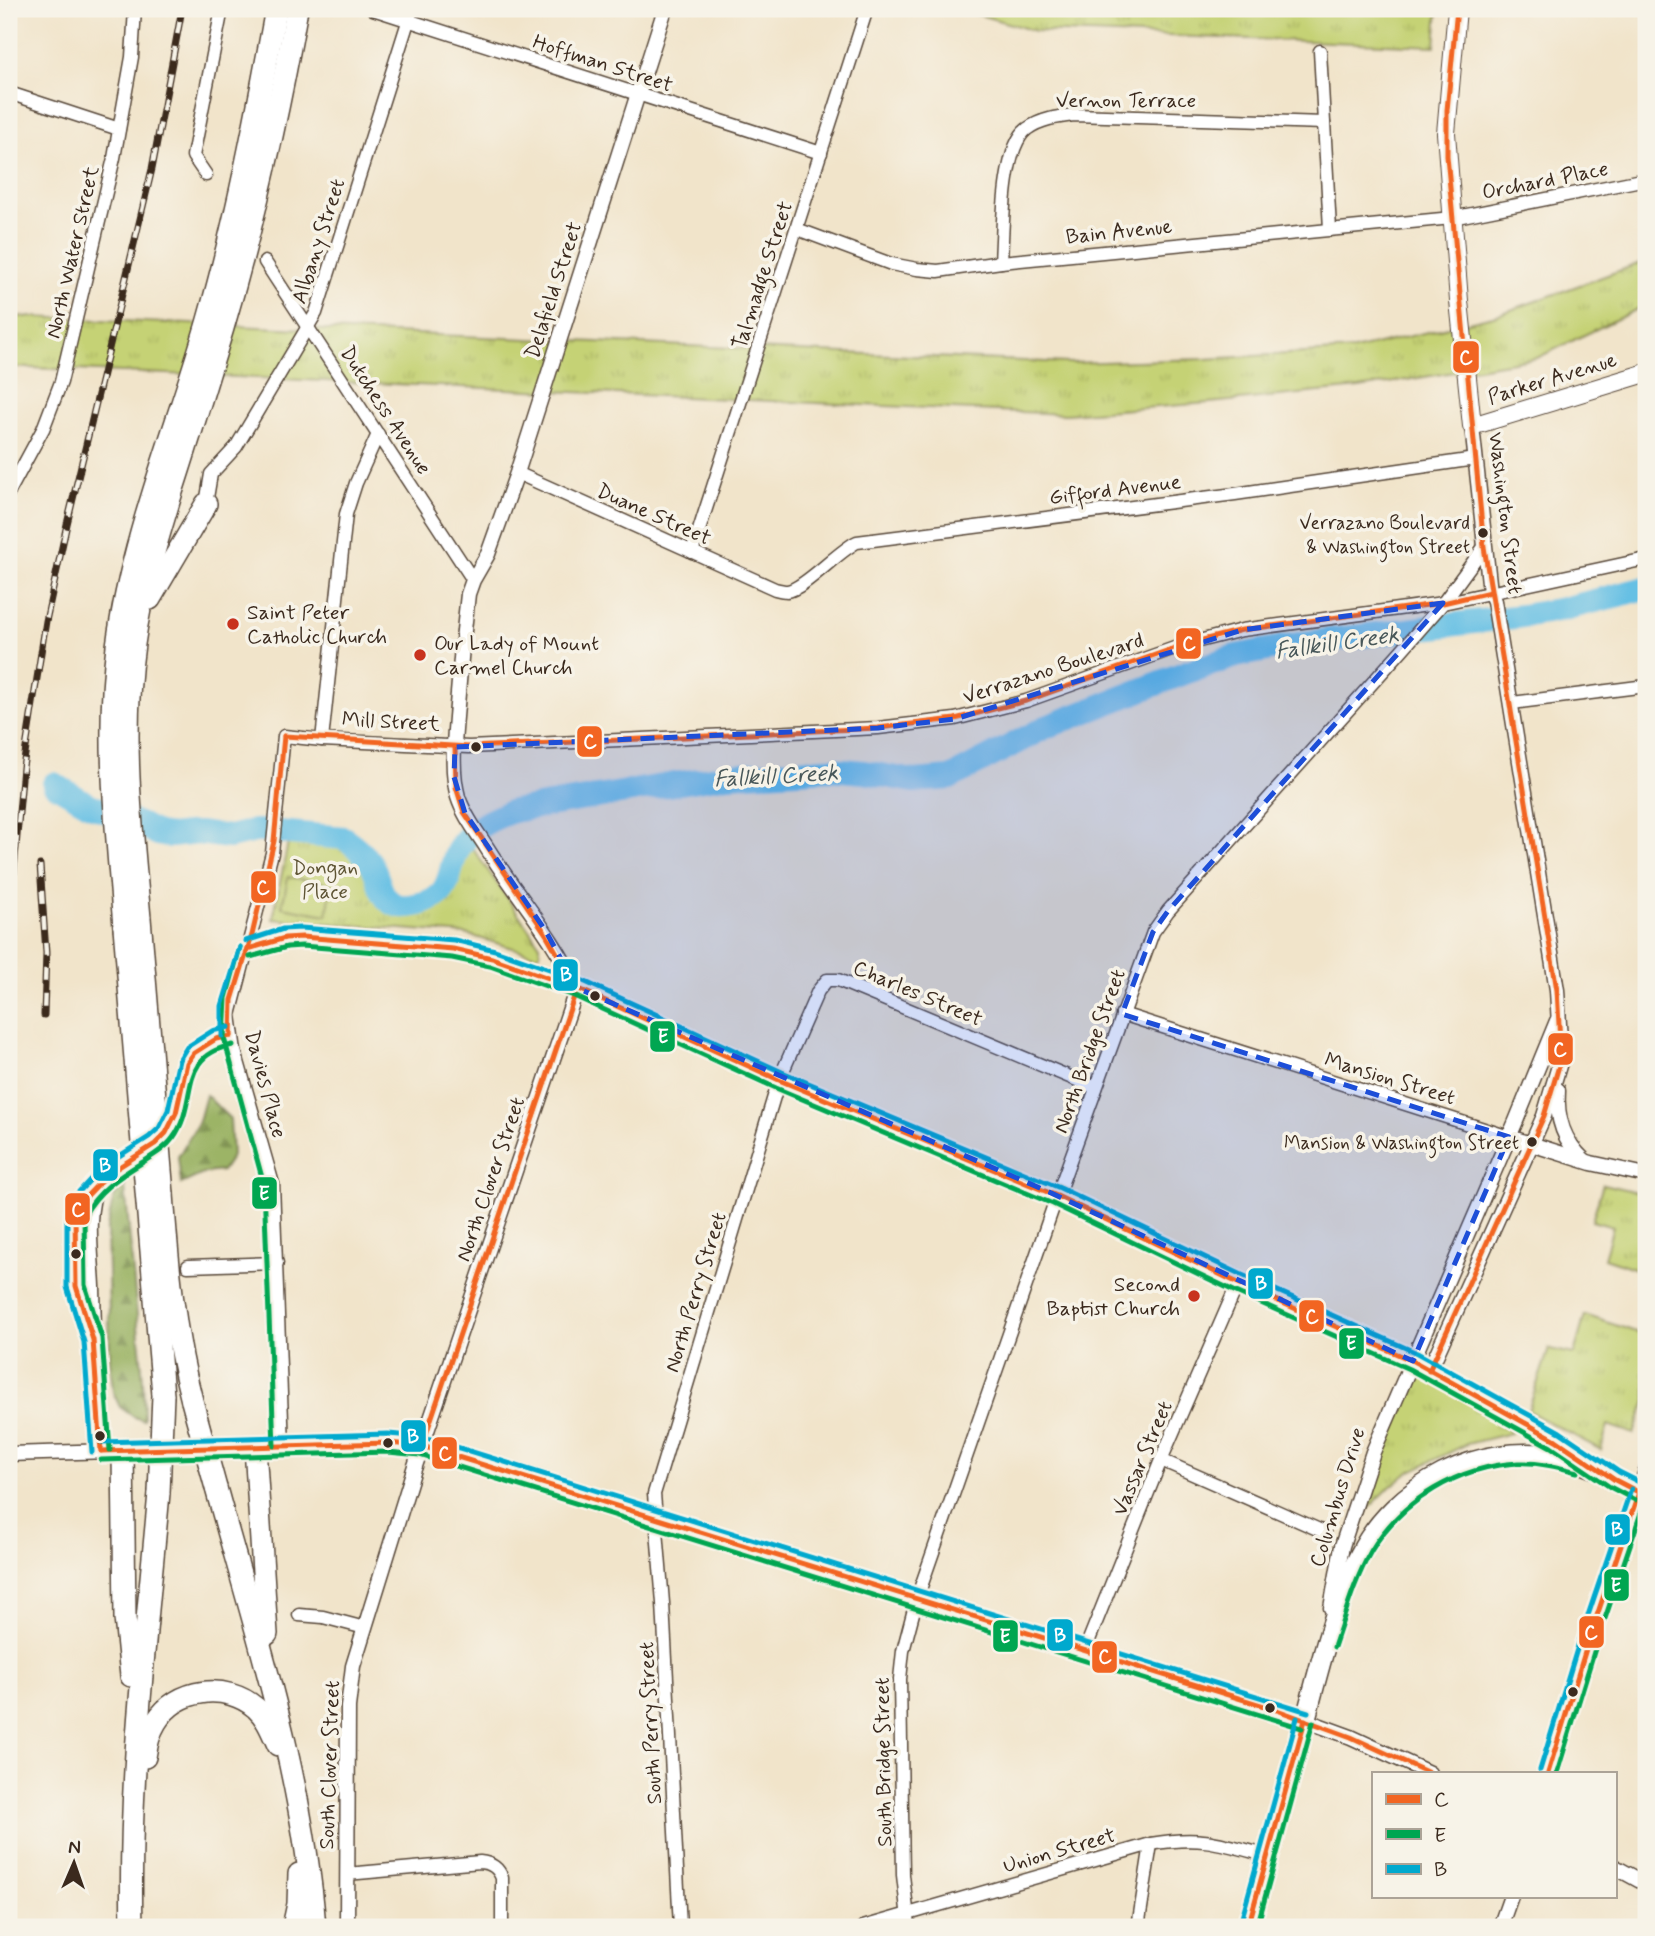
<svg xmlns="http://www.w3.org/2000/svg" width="1655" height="1936" font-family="Mynerve,sans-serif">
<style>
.grass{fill:url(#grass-tufts);stroke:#807e49;stroke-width:2}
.forest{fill:url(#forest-firs);stroke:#6c6f42;stroke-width:2}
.pitch{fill:#c5d274;stroke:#807e49;stroke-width:2}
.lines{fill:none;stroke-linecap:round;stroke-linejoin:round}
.river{stroke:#66c0e4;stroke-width:24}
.minor-casing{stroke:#564638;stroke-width:15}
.tertiary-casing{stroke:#564638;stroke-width:17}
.primary-casing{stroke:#564638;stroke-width:20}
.trunk-casing{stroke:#564638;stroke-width:22}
.motorway-casing{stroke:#564638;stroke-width:24}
.minor{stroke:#fff;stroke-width:12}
.tertiary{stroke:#fff;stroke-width:14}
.primary{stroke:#fff;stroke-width:18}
.trunk{stroke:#fff;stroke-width:19}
.motorway{stroke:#fff;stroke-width:21}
.rail-casing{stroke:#3b2a1e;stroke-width:7}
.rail{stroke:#f7f3e8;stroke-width:4.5;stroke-dasharray:13;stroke-linecap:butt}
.motorway-bridge-casing{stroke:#564638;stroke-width:24;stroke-linecap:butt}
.motorway-bridge{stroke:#fff;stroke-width:21}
.bus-1-casing{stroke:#f7f3e8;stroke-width:10}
.bus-2-casing{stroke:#f7f3e8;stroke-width:10}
.bus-3-casing{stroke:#f7f3e8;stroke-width:10}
.bus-1{stroke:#f26522;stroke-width:5}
.bus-2{stroke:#00a651;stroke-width:5}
.bus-3{stroke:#00a9ce;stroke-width:5}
.marked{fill:#1d4ed8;fill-opacity:0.2;stroke:#1d4ed8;stroke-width:5;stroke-dasharray:14 9;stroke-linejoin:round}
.bus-dot{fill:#3b2a1e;stroke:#f7f3e8;stroke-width:2.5}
.poi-dot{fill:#c8321e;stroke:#f7f3e8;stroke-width:2.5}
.labels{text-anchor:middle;stroke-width:7;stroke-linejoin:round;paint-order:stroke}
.bus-label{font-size:19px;fill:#3b2a1e;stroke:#f7f3e8;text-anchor:end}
.street-label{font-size:21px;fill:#3b2a1e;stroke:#f7f3e8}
.poi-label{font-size:21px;fill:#3b2a1e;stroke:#f7f3e8;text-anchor:start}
.park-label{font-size:21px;fill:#5e5434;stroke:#f7f3e8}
.water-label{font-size:23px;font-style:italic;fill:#485759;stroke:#f7f3e8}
.line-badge{stroke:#f7f3e8;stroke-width:2.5}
.badge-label{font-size:19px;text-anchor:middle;font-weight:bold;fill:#fff}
</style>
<defs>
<pattern id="grass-tufts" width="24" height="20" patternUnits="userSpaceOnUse" patternTransform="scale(1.75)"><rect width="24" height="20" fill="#c5d274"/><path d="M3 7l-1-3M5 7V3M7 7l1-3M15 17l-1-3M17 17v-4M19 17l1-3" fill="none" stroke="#aab464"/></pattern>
<pattern id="forest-firs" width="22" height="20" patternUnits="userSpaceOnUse" patternTransform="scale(1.75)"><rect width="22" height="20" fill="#9cb466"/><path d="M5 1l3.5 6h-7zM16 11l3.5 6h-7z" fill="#809353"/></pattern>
</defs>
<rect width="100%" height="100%" fill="#f7f3e8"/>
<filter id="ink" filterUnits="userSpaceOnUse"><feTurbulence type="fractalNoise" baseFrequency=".0143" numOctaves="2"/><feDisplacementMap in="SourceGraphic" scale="14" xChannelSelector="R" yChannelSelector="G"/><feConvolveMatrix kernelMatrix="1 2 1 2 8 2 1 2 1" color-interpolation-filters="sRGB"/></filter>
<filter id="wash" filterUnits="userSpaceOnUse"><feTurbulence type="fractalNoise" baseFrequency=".00686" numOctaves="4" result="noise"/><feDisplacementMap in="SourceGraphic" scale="28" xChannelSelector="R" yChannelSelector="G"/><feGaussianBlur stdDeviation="1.57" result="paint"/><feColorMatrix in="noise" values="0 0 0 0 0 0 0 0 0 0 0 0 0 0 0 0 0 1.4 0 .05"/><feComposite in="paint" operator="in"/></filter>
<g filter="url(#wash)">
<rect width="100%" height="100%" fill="#f1e4ca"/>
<g class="grass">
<polygon points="959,9 1438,9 1435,46 1035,31"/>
<polygon points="1646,261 1646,305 1537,358 1359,388 1209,403 1066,414 9,367 9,316 1068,363 1205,359 1354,350 1497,315"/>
<path d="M290,832C310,835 336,831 353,844C361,850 369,860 374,869C386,891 384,913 417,904C426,902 435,900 442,893C456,878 452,854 466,839L540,945V953L536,955L466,934L273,919Z"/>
<polygon points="1603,1184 1646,1194 1646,1272 1604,1258 1613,1227 1592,1221"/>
<polygon points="1585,1315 1642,1334 1646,1322 1646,1401 1634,1434 1608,1425 1601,1450 1528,1411 1549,1349 1574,1354"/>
<polygon points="1420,1372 1457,1391 1511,1433 1467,1444 1411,1471 1391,1486 1366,1511 1350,1541 1414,1380"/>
</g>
<g class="forest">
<polygon points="206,1095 230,1119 232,1156 222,1171 205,1173 181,1184 178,1157 199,1121"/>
<polygon points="125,1186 143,1380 144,1420 134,1417 120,1407 113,1392 110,1361 107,1227 114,1197"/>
</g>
<polygon class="pitch" points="288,877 332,884 327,915 282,907"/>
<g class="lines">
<path class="river" d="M54,784L90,805L144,826L157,834L171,836L198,833L229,837L255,831H268L344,838C354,845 364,853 371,863C379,876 379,897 394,904C402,908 412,906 420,904C459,894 444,865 463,842C476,826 494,818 513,811L728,775L830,769L864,772L914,781L950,778L1044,728L1187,672L1236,656L1303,643L1522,616L1563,609L1646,588"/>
</g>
</g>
<g filter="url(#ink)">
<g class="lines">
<defs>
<g id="minor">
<polyline points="373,9 821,153"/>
<polyline points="1320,51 1330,229"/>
<polyline points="9,93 119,129"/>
<polyline points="206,175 193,156 222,9"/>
<polyline points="797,229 891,264 917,269 938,271 1001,262 1452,218 1646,179"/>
<polyline points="265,262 473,580"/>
<path d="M1001,262C1003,231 1002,148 1027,129C1041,119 1057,117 1074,115L1324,123"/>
<path d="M517,473L775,589C779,590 783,591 787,591C803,590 838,551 857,542L1235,494L1475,459"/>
<polyline points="9,492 43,429 61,382 114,158 132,57 135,9"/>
<polyline points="206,504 211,474 236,447 316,313 412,9"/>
<polyline points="692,552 867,9"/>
<polyline points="1512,703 1646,686"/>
<polyline points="322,740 346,514 356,483 378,434"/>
<path d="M248,949L285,938L302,937C354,937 425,941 475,953C583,980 680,1037 781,1081C872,1121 967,1155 1058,1196C1177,1251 1293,1309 1413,1361"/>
<polyline points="1122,1014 1509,1137"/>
<polyline points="188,1266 277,1263"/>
<polyline points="283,1446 273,1184 235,1051 230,1015 272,853 284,736 322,740 469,747 878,728 955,719 1026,701 1183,645 1242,630 1443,603 1646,559"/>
<path d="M101,1451C97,1396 95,1341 94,1286C93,1258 85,1210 99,1185C116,1157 156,1154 171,1124C191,1085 173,1045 231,1036"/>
<polyline points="1161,1460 1324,1532"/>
<polyline points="299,1615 323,1617 365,1628"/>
<polyline points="1085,1650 1161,1460 1238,1283"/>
<path d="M347,1874L480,1862C491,1863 498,1867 502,1878V1927"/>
<polyline points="680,1927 663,1603 654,1494 779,1080 818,991 827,980 838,980 1096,1088"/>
<path d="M863,1927L1151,1844C1200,1835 1221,1843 1268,1856"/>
<polyline points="909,1927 903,1875 900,1679 903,1651 917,1598 1057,1196 1153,932 1168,911 1401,651 1443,603 1484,547"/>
<polyline points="1138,1927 1151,1844"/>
</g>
<g id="tertiary">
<path d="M1558,1090C1556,1118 1563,1141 1584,1160"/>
<polyline points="1509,1137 1591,1163 1646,1175"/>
<polyline points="1423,1368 1556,1440 1591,1462"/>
<polyline points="1429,1371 1544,1116 1561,1059 1557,990 1494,601 1490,592 1472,426"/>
<polyline points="9,1454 388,1443 422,1446 1277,1710 1351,1737 1429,1773"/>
<polyline points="1331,1608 1342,1546 1373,1452 1516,1121 1557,1021"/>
<polyline points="1548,1773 1589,1639 1646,1471"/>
<polyline points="1615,1867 1646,1884"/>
<path d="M347,1927L348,1707L353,1666L414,1469L577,988C554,937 517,896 487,848C477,832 464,816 458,797C451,771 454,743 456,717C459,676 463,635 468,594L473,580L488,554L517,473L665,9"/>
<polyline points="1500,1927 1511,1896"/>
</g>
<polyline id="primary" points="1457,9 1446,133 1459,301 1472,426 1646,373"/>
<path id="trunk" d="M1248,1927C1266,1862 1285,1798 1302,1733C1317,1677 1333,1607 1359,1556C1394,1485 1481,1440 1559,1457C1590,1464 1619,1481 1646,1496"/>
<g id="motorway">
<polyline points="150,599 206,504"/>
<path d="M140,918C132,827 121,735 134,644C141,593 156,544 171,495C189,440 206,384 223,328C254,223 278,117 297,9"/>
<path d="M124,927C117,834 105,739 117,646C132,534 177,428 208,320C237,218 257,113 276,9"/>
<path d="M163,1194C168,1264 174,1333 192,1401"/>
<polyline points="147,1203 163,1395"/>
<polyline points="255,1447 267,1634"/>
<polyline points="123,1451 125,1618 131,1676"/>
<path d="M216,1488C256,1633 303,1776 315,1927"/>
<path d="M145,1757C147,1745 149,1733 156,1722C177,1688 226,1682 256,1708C267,1718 272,1732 278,1745"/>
<path d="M132,1927C128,1781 146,1638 159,1493"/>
<polyline points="293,1927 298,1904 299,1874"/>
</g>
</defs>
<use href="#minor" class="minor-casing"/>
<use href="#tertiary" class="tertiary-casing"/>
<use href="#primary" class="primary-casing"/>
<use href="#trunk" class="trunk-casing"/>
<use href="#motorway" class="motorway-casing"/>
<use href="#minor" class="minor"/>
<use href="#tertiary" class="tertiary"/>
<use href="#primary" class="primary"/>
<use href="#trunk" class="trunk"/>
<use href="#motorway" class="motorway"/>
<defs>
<g id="rail">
<polyline points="40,865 46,953 44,1015"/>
<polyline points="9,927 23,767 46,621 67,524 152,169 182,9"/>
</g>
</defs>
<use href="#rail" class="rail-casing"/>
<use href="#rail" class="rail"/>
<defs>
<g id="motorway-bridge">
<polyline points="140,918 163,1194"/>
<polyline points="124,927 147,1203"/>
<polyline points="192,1401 216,1488"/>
<polyline points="159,1493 163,1395"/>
</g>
</defs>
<use href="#motorway-bridge" class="motorway-bridge-casing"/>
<use href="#motorway-bridge" class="motorway-bridge"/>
<defs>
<g id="bus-1">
<polyline points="284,736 469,747 878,728 955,719 1026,701 1183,645 1242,630 1443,603 1490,592"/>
<polyline points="248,949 285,938 302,937 453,949 492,958 577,988 779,1080 1057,1196 1238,1283 1413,1361 1556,1440 1615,1480 1646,1496"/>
<polyline points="231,1036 232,1000 252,935 274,841 284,736"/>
<polyline points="1429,1371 1544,1116 1561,1059 1557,990 1484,547 1447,156 1447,110 1457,9"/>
<polyline points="422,1446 577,988 546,934 464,812 456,787 455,747"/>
<polyline points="101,1451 388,1443 422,1446 1277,1710 1351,1737 1429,1773"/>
<polyline points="101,1451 93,1340 76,1286 75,1214 82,1201 108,1174 155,1144 166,1133 176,1113 187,1063 194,1053 216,1039 231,1036"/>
<polyline points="1548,1773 1589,1639 1639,1492"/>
<polyline points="1248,1927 1305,1720"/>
</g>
<g id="bus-2">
<polyline points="240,947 226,998 224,1038 264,1185 274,1446"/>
<polyline points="250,957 287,947 302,946 452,958 490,966 574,996 776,1088 1053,1204 1234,1291 1409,1369 1551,1447 1610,1487 1635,1500"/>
<path d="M110,1450L102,1338L85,1285L84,1216C97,1191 120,1176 143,1162C154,1155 166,1148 173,1138C200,1101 175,1056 233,1045"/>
<polyline points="101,1460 388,1452 420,1455 1302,1728"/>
<path d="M1334,1647C1345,1615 1354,1581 1371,1551C1401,1500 1460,1466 1518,1463C1538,1462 1558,1467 1577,1472"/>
<polyline points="1557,1773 1597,1642 1646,1498"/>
<polyline points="1257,1927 1313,1722"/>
</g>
<g id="bus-3">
<polyline points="246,941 283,929 301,928 454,940 495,950 581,980 782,1072 1060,1188 1242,1275 1417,1353 1560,1432 1619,1472 1643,1484"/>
<polyline points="222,1036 222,1006 240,947"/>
<polyline points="101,1442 388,1434 424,1437 1308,1712"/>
<polyline points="92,1452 84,1342 67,1287 67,1211 75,1196 102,1167 149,1137 159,1128 168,1110 179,1060 187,1047 212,1031 229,1027"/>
<polyline points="1540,1770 1581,1636 1631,1489"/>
<polyline points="1240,1925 1297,1718"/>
</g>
</defs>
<use href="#bus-1" class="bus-1-casing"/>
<use href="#bus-2" class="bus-2-casing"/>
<use href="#bus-3" class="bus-3-casing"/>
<use href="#bus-1" class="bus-1"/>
<use href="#bus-2" class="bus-2"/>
<use href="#bus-3" class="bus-3"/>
</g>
</g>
<path class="marked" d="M1443,603L1168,911L1153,932L1122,1014L1509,1137L1413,1361L1049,1192L577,988L545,930L465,813L454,777L455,747L878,728L955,719L1242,630Z"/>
<g class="bus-dot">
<circle cx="1483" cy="533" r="6"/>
<circle cx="476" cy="747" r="6"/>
<circle cx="595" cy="996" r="6"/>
<circle cx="1532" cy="1142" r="6"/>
<circle cx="76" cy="1254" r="6"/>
<circle cx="100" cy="1436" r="6"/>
<circle cx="388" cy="1443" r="6"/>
<circle cx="1573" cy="1692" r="6"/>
<circle cx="1270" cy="1708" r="6"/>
</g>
<g class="poi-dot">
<circle cx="233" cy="624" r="7"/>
<circle cx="420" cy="655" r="7"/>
<circle cx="1194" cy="1296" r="7"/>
</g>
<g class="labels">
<g class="bus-label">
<text x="1470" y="529">Verrazano Boulevard<tspan x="1470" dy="24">&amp; Washington Street</tspan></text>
<text x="1519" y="1149">Mansion &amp; Washington Street</text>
</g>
<g class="street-label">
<text transform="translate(603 63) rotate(18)" y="7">Hoffman Street</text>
<text x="1126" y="107">Vernon Terrace</text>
<text transform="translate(1545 180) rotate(-11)" y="7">Orchard Place</text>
<text transform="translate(1119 231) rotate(-6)" y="7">Bain Avenue</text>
<text transform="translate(318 241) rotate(-72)" y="7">Albany Street</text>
<text transform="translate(72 252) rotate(-77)" y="7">North Water Street</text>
<text transform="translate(762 275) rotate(-72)" y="7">Talmadge Street</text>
<text transform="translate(553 290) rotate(-72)" y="7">Delafield Street</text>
<text transform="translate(1552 378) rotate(-17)" y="7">Parker Avenue</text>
<text transform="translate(386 410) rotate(57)" y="7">Dutchess Avenue</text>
<text transform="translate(1115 489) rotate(-7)" y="7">Gifford Avenue</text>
<text transform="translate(1506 513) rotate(83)" y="7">Washington Street</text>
<text transform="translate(654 514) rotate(24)" y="7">Duane Street</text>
<text transform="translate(1053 668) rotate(-18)" y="7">Verrazano Boulevard</text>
<text transform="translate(391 721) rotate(3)" y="7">Mill Street</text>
<text transform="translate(918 993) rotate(23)" y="7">Charles Street</text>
<text transform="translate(1089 1051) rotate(-70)" y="7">North Bridge Street</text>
<text transform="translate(1390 1078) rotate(17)" y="7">Mansion Street</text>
<text transform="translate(266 1084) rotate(75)" y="7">Davies Place</text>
<text transform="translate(490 1179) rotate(-71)" y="7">North Clover Street</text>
<text transform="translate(695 1292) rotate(-73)" y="7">North Perry Street</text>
<text transform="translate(1142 1458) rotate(-67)" y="7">Vassar Street</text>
<text transform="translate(1337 1497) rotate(-73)" y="7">Columbus Drive</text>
<text transform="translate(650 1723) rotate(-93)" y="7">South Perry Street</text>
<text transform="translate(883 1762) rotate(-91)" y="7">South Bridge Street</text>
<text transform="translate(329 1765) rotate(-88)" y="7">South Clover Street</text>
<text transform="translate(1059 1850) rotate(-16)" y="7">Union Street</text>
</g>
<g class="poi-label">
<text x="247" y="619">Saint Peter<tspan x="247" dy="24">Catholic Church</tspan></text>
<text x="434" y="650">Our Lady of Mount<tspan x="434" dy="24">Carmel Church</tspan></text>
<text x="1180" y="1291" text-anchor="end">Second<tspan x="1180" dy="24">Baptist Church</tspan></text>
</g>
<g class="park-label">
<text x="325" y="874">Dongan<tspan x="325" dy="24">Place</tspan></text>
</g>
<g class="water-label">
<text transform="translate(1337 642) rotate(-8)" y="8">Fallkill Creek</text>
<text transform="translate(776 775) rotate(-3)" y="8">Fallkill Creek</text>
</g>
</g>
<g class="line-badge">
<rect x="1452" y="340" width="28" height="34" rx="7" fill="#f26522"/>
<rect x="1175" y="627" width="27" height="33" rx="7" fill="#f26522"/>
<rect x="576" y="725" width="27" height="33" rx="7" fill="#f26522"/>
<rect x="250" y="870" width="27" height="34" rx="7" fill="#f26522"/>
<rect x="552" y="958" width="27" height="34" rx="7" fill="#00a9ce"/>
<rect x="649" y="1020" width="27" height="33" rx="7" fill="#00a651"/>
<rect x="1547" y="1032" width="27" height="34" rx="7" fill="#f26522"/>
<rect x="92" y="1148" width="27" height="34" rx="7" fill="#00a9ce"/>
<rect x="251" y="1176" width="27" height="34" rx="7" fill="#00a651"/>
<rect x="64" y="1192" width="27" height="34" rx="7" fill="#f26522"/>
<rect x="1247" y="1267" width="27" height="33" rx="7" fill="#00a9ce"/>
<rect x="1298" y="1299" width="27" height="34" rx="7" fill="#f26522"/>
<rect x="1338" y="1327" width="27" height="33" rx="7" fill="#00a651"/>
<rect x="400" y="1419" width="27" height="34" rx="7" fill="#00a9ce"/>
<rect x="431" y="1436" width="27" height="34" rx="7" fill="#f26522"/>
<rect x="1604" y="1513" width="27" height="33" rx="7" fill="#00a9ce"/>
<rect x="1603" y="1568" width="27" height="34" rx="7" fill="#00a651"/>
<rect x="1578" y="1615" width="27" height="34" rx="7" fill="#f26522"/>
<rect x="1046" y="1618" width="28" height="34" rx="7" fill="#00a9ce"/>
<rect x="992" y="1619" width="27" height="34" rx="7" fill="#00a651"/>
<rect x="1091" y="1640" width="27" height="34" rx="7" fill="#f26522"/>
</g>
<g class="badge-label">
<text x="1466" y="364">C</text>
<text x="1189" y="650">C</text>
<text x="590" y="748">C</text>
<text x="263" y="894">C</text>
<text x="566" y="981">B</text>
<text x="663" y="1043">E</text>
<text x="1560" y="1056">C</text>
<text x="105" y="1172">B</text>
<text x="264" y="1200">E</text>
<text x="78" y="1216">C</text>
<text x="1261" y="1290">B</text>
<text x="1312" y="1323">C</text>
<text x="1351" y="1350">E</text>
<text x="413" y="1443">B</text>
<text x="445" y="1460">C</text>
<text x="1617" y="1536">B</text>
<text x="1616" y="1592">E</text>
<text x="1591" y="1639">C</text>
<text x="1060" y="1642">B</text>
<text x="1005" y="1643">E</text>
<text x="1105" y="1663">C</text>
</g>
<rect width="1655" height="1936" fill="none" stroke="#f7f3e8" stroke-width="35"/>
<rect x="1372" y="1772" width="245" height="126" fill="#f7f3e8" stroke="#aca397" stroke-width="2"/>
<rect x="1386" y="1794" width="35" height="10" fill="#f26522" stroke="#aca397" stroke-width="2"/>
<text x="1434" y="1806" font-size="21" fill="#3b2a1e">C</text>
<rect x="1386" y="1829" width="35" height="10" fill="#00a651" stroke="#aca397" stroke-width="2"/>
<text x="1434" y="1842" font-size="21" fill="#3b2a1e">E</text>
<rect x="1386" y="1864" width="35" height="10" fill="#00a9ce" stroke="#aca397" stroke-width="2"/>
<text x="1434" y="1876" font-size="21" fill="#3b2a1e">B</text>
<g transform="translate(74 1863) rotate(2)" stroke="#f7f3e8" stroke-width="5" paint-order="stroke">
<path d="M0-5L12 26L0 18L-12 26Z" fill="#3b2a1e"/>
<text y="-10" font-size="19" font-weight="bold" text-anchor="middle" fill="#3b2a1e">N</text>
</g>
</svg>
